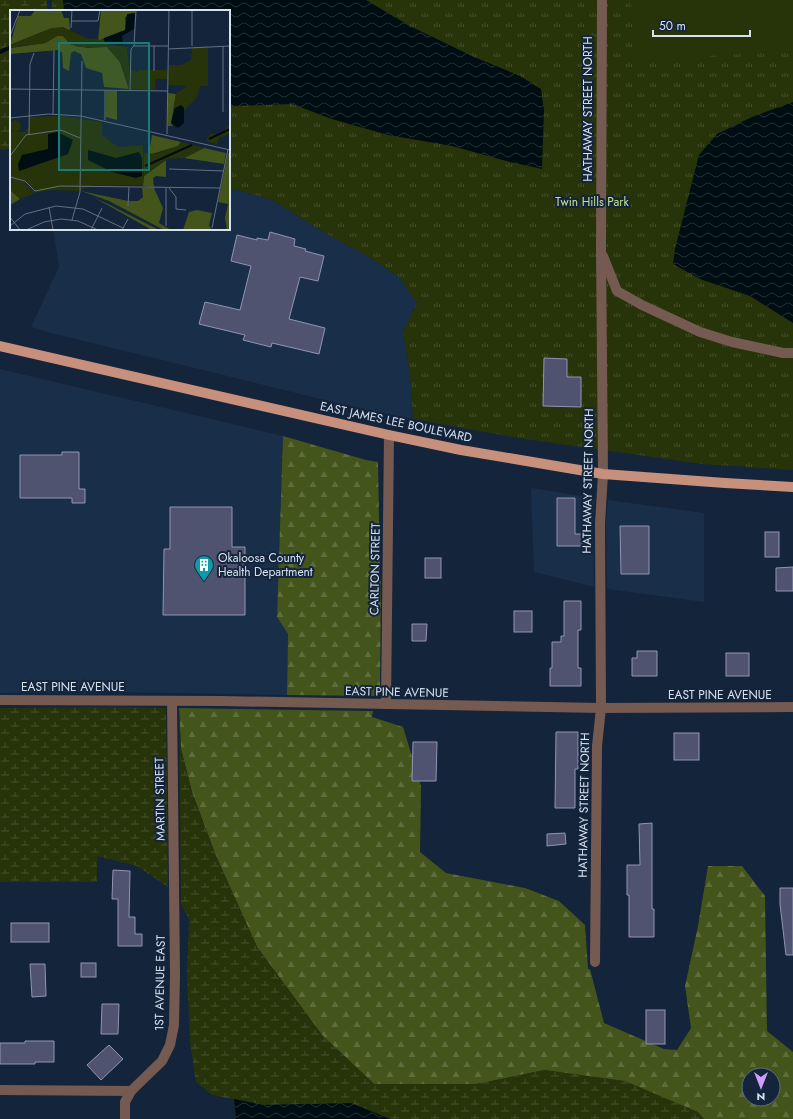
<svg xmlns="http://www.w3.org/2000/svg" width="793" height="1119" font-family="Jost,sans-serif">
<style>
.built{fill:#192e49}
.grass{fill:url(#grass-tufts)}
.forest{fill:url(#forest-firs);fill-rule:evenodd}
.wetland{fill:url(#wetland-marsh)}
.pitch{fill:#273309}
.water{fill:url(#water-waves)}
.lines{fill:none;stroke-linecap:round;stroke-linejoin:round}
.stream{stroke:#000d13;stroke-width:4}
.building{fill:#50536f;stroke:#9195b4}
.minor{stroke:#755a51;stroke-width:10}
.primary{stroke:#c7907c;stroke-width:10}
.labels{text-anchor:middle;stroke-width:4;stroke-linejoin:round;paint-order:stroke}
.street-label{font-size:12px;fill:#d7e2f1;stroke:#14243a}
.park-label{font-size:12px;fill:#c6e48d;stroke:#14243a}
.poi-label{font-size:12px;fill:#d7e2f1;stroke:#14243a;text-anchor:start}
.inset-river{fill:none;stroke:#000d13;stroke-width:2}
.inset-road{fill:none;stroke:#627083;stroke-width:1}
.view{fill:#197b75;fill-opacity:0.15;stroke:#197b75;stroke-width:2}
.inset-edge{fill:none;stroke:#d7e2f1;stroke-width:2}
</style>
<defs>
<pattern id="grass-tufts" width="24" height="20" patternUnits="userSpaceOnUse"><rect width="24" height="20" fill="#273309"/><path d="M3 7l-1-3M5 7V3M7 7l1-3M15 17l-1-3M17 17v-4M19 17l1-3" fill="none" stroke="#46502d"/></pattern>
<pattern id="forest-firs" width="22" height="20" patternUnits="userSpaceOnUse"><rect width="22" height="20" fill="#43551a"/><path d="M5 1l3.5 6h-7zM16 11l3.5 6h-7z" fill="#5d6d3c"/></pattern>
<pattern id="wetland-marsh" width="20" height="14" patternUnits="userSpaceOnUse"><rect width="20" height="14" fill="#273309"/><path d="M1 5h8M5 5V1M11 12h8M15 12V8" fill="none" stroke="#46502d"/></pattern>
<pattern id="water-waves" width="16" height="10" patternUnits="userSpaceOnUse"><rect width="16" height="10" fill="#000d13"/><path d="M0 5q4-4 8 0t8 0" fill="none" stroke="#243036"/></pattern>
</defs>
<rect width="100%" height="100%" fill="#14243a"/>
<g class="built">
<polygon points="234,189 274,201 318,229 369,257 399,277 417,303 403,331 410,374 413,419 370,411 47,332 31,327 59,267 53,229 229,229 229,194"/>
<polygon points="0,369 283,436 277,616 288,634 287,695 112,692 0,693"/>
<polygon points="531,488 595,498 593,524 594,587 534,572"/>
<polygon points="608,500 704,513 704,602 607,589 606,524"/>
</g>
<polygon class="grass" points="52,0 793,0 793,470 702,464 518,438 413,419 410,374 403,331 417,303 399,277 369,257 318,229 274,201 235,189 229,194 229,11 52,11"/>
<g class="forest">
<polygon points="283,436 366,460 378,462 380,580 381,582 380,690 378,696 287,695 288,634 277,617"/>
<path d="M179,708L373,711L372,717L403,727L421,786L420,852L446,873L525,888L559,901L585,925L588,969H590L604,1023L664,1049L677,1050L691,1028L685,986L698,926L708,866H742L765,896L767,1031L793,1052V1119H704L698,1112L545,1070L477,1084H374L322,1035L257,947L216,856L192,792L181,749ZM749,1075H773V1099H749Z"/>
</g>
<g class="wetland">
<polygon points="0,0 47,0 47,11 11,11 11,148 3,150 0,149"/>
<polygon points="112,707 166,708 168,887 137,866 97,856 97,882 0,882 0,708"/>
<polygon points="179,708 181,749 192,792 216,856 257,947 322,1035 374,1084 477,1084 545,1070 625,1081 698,1112 704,1119 390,1119 351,1103 263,1105 212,1095 196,1082 190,1043 187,975 189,919 181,904"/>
</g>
<polygon class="pitch" points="631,0 793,0 793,51 634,60"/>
<g class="water">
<polygon points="63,0 366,0 410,26 474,57 520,76 541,89 544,110 542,169 510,162 452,146 388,135 332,119 292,104 229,106 229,11 64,11"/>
<polygon points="793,102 793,323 750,296 700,279 673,264 675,249 699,155 717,134 752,117"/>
<polygon points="234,1099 263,1105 351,1103 390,1119 236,1119"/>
</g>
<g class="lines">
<polyline class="stream" points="0,52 11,47"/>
</g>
<g class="building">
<polygon points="270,232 295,239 294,246 306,249 305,251 324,256 318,281 300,277 289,319 325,328 319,354 272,343 271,347 243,340 245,335 199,324 205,302 240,310 251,266 231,261 237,235 257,240 257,238 268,240"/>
<polygon points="544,358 567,359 567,377 581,377 581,407 543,406"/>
<polygon points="62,452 79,452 79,489 85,489 85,503 72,503 72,498 20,498 20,455 62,455"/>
<polygon points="557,498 575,498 575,534 586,534 586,546 557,546"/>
<polygon points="170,507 232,507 232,547 245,547 245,615 163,615 164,549 170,549"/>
<polygon points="620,526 649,526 649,574 621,574"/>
<rect x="765" y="532" width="14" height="25"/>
<rect x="425" y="558" width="16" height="20"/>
<polygon points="793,567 793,591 776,591 776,568"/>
<polygon points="564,601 581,601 581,630 578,630 578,668 581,668 581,686 550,686 550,668 552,668 552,642 561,642 561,636 564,636"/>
<rect x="514" y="611" width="18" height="21"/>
<polygon points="412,624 427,624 426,641 412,641"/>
<polygon points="637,651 657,651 657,676 632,676 632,658 637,658"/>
<rect x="726" y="653" width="23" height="23"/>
<polygon points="556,732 578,732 578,769 575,769 575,808 555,808"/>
<rect x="674" y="733" width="25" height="27"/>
<polygon points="413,742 437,742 436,781 412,781"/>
<polygon points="652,823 652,909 654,909 654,937 629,937 629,895 627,895 627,865 640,865 639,824"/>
<polygon points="565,833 566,844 547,846 547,834"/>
<polygon points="113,870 130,871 129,917 135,917 135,934 142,934 142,946 118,946 118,899 112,899"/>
<polygon points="780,888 793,888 793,955 786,955 780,904"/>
<rect x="11" y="923" width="38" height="19"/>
<rect x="81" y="963" width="15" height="14"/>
<polygon points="30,964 45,964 46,996 32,997"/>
<polygon points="102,1004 119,1004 118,1034 101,1034"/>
<rect x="646" y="1010" width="19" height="34"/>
<polygon points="25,1041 54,1041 54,1062 35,1062 35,1064 0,1064 0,1043 25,1043"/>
<polygon points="109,1045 123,1059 101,1080 87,1065"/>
</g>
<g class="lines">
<g class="minor">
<polyline points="603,256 617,291 642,305 700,332 732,342 783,353 793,353"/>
<polyline points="0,700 222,701 601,708 793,707"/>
<polyline points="386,704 389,435"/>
<polyline points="595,962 597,746 601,708 600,524 603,474 601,249 602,0"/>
<polyline points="0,1090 131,1091 162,1061 170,1045 174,1025 175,975 172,701"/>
<polyline points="125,1119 125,1102 131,1091"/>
</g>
<polyline class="primary" points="0,346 389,435 461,450 603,474 725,483 793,487"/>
</g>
<defs>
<symbol id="building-pin" viewBox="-11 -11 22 30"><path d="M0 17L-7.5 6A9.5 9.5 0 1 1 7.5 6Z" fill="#0f9aa8" stroke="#14243a"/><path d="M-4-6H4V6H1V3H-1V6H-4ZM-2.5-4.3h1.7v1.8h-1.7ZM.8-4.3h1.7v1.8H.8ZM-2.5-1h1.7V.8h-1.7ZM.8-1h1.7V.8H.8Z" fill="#fff"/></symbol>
</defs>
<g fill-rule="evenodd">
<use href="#building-pin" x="193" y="554" width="22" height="30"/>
</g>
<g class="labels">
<g class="street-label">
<text transform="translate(588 109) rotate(-90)" y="4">HATHAWAY STREET NORTH</text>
<text transform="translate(396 422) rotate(12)" y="4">EAST JAMES LEE BOULEVARD</text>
<text transform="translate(588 481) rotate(-89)" y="4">HATHAWAY STREET NORTH</text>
<text transform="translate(375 569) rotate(-89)" y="4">CARLTON STREET</text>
<text x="73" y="691">EAST PINE AVENUE</text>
<text transform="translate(397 692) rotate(1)" y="4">EAST PINE AVENUE</text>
<text x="720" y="699">EAST PINE AVENUE</text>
<text transform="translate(160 799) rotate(-91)" y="4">MARTIN STREET</text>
<text transform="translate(584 805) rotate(-89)" y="4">HATHAWAY STREET NORTH</text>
<text transform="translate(160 983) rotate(-89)" y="4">1ST AVENUE EAST</text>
</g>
<g class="park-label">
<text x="592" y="206">Twin Hills Park</text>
</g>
<g class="poi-label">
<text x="218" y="562">Okaloosa County<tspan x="218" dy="14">Health Department</tspan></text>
</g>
</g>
<g transform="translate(10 10)">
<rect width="220" height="220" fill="#14243a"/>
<path d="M51,106L92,112V125L108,137L133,135V175H84L69,181L42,180L23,183L15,171L0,167V122H13L20,117V107ZM-1 116a6 6 0 1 1 12 0a6 6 0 1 1-12 0ZM0,168L14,171L23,184L10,189L0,180Z" fill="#273309"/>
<path d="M25,0H51L54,8H59L60,20L42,18L0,35L8,6H21ZM91,0H125V3L115,7L116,20L88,31ZM47,26H53L60,34L77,38L97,37L110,52L119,79L94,77L92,63L76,58L71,44L64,41L61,43L59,61L53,58L52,43L49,40L0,44V38L35,33ZM96,81H107V110L96,107ZM158,83L166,84L161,113L163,116H158ZM142,125L171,132L168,136L142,144L139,143ZM194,138L216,143L214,154L174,148ZM218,143L220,144V220H217L215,208L218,194L208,192ZM156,150V167L146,166L143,168L144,177L133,176L134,166ZM132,178H144L153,198L149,213L161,220H154L99,191L71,181L118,191L119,197V191H128L133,187ZM0,180L10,189L0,195ZM83,187L98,194L149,220H142ZM187,200L202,203L199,215L201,219L208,220H173L179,202Z" fill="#43551a"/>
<path d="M53,17L79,29L88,28L89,31L94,28V32L100,35L117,37L119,57V79L110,52L97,37H68L60,34L53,26H47L35,33L0,38V35L42,18ZM182,37H198V76H190L187,87L174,101L173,97L163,102L166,84L177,76L158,75L159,55H171L181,50ZM120,59L128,63V60H157V69H145L146,80L121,79ZM220,114V123L213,127H209L207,134L196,131L200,124H210ZM171,132L194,138L174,148L157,149L134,166V143L145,144L168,136Z" fill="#273309"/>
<path d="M67,153L68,164L41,166L40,154Z" fill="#273309"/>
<path d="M125,3L124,19L112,26L113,35L95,33L94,28L115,20L117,4ZM171,95L174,98V113L168,118L161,113L165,98ZM47,122L63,130L58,144L9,161L8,154L12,145L38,139V124ZM78,140L106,148L129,142L132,148V166L126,168L102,162L78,150Z" fill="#000d13"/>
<path class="inset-river" d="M199,129L220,119M135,156L182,135"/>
<path class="inset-road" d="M62,11H88L90,0M61,18L62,0M0,26L10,0M124,36L126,0M182,36V0M158,39L220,36M144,61V36M0,79L158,81M120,80L121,39L124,36H158M213,102V36M43,104L44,40M0,108L38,104L71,106L220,140M95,110V80M157,124L159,0M19,125L20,54L24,43M0,146L16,125L51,120L70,128M159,159L214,161M0,167L15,171L25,181L50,176L210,178M159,178L166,187V199L176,200M118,196L119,177M39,197L43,220M0,207L10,220M62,210L70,182L72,51M0,216L15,204L46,196L73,199L113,218M156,216V178M202,218L218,139M16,220L34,212L51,209L68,211L88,220M81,220L92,198M112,220L118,209"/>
<path class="view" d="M49,33H139V160H49Z"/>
<rect width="220" height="220" class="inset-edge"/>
</g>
<g transform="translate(761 1087) rotate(180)"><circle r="19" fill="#14243a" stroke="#627083"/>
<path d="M0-3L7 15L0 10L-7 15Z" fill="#d09dfe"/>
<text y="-6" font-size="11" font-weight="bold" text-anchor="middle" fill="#d7e2f1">N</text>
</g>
<path d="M653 30v6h97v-6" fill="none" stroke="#d7e2f1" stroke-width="2"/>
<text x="659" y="30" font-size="12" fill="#d7e2f1" stroke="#14243a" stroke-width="3" paint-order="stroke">50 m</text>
</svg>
